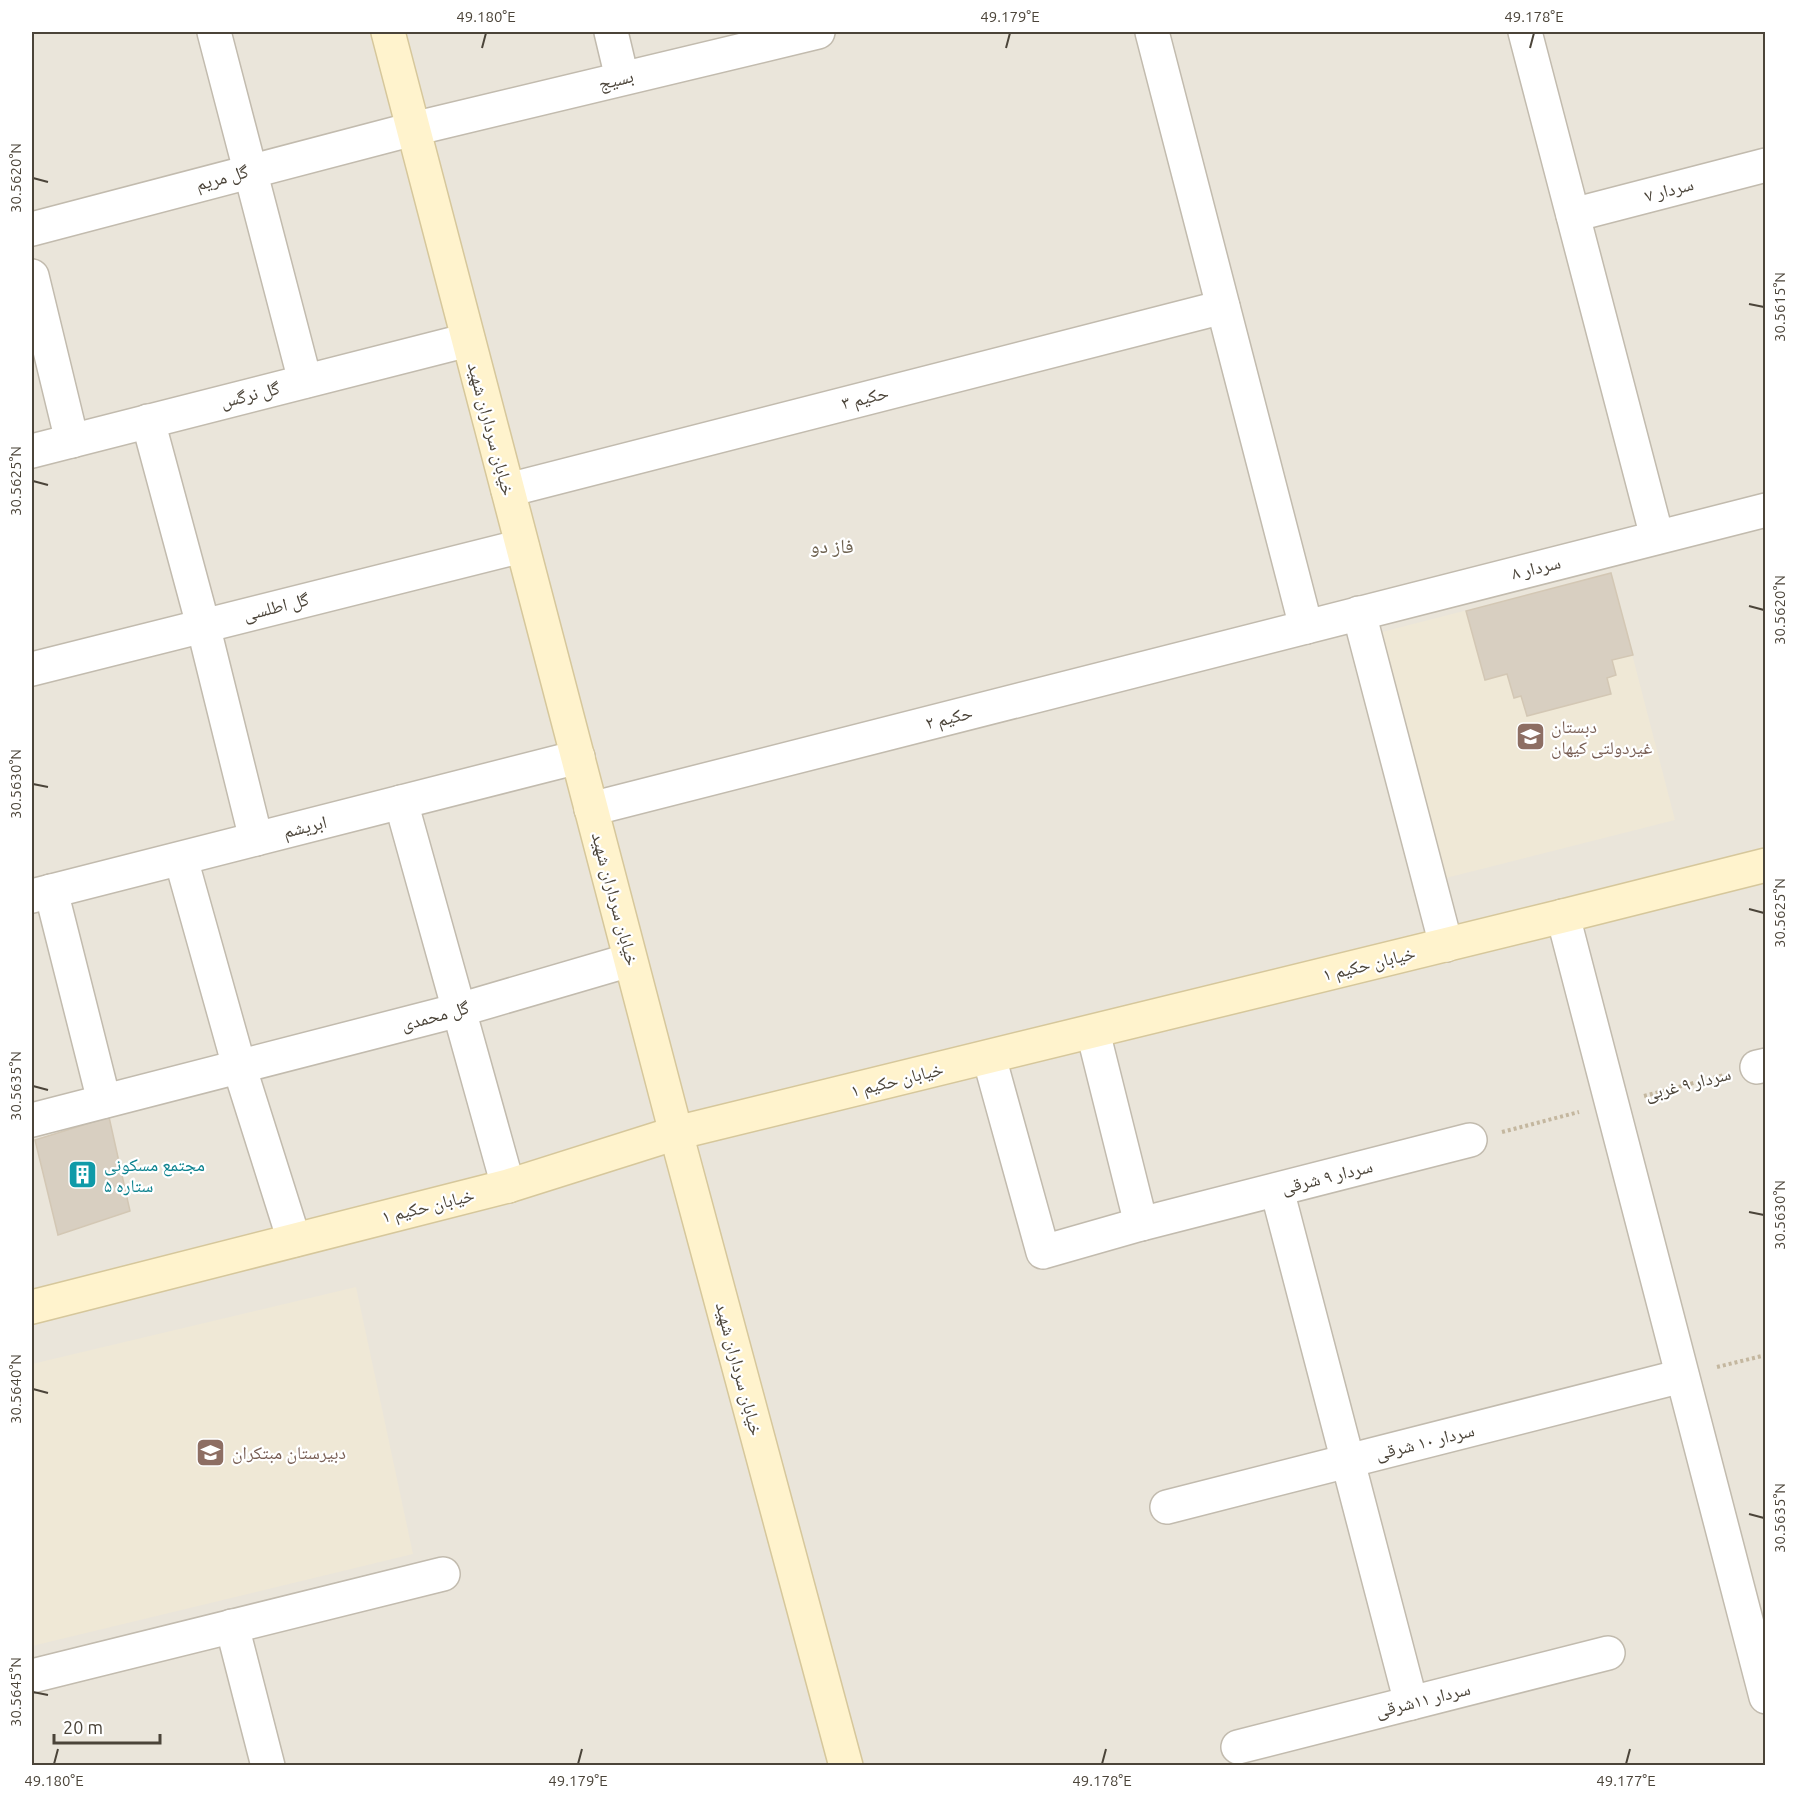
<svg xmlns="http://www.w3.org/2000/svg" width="1797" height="1797" font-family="Ubuntu,'Noto Naskh Arabic',sans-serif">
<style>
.residential{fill:#eae5da}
.education{fill:#efe8d6}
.building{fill:#d8cfc1;stroke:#d3c7b4;stroke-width:1.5}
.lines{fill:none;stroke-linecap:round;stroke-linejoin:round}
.street-casing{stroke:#c2bbae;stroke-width:36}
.secondary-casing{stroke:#d6c79b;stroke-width:36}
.path{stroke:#c4b79f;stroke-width:4;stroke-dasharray:3 3;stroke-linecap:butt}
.street{stroke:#fff;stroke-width:33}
.secondary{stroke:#fff3cd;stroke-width:33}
.ticks{fill:none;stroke:#4b4439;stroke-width:2}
.labels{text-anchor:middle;stroke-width:4.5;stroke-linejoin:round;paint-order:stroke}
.street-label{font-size:18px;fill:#4b4439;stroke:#fff}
.education-label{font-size:18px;fill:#785e54;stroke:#fff;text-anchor:start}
.culture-label{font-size:18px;fill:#0d838f;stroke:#fff;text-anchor:start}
.neighbourhood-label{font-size:20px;fill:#6e6250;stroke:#fff}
.neatline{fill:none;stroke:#4b4439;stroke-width:2}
.ticks-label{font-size:15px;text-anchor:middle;fill:#4b4439}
</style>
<rect width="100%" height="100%" fill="#f6f3ec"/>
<polygon class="residential" points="32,32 1765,32 1765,1764 32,1766"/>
<g class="education">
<polygon points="1611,573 1675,820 1442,879 1378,633"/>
<polygon points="356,1287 413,1554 32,1646 32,1364"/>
</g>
<g class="building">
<polygon points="1611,573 1633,655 1612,660 1616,675 1607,678 1611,694 1527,716 1521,696 1514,698 1507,674 1485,680 1466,611"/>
<polygon points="109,1117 130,1211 58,1235 35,1140"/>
</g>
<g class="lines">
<defs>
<g id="street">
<polyline points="214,32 305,381"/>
<polyline points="611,32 622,78"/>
<polyline points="1152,32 1306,627"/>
<polyline points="1525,32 1657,537"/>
<polyline points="1573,215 1766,165"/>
<polyline points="32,229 413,129 818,32"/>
<polyline points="32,276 72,441"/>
<polyline points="148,421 203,625 256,839"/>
<polyline points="32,451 468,340"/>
<polyline points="508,490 1223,307"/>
<polyline points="1359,613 1446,945"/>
<polyline points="32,669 522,546"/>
<polyline points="401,802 508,1186"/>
<polyline points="591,809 1766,510"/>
<polyline points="181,859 239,1066 294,1240"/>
<polyline points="51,891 104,1101"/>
<polyline points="32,896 578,757"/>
<polyline points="1563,916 1766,1697"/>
<polyline points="1093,1032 1141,1224"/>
<polyline points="989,1057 1043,1252 1141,1224 1470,1140"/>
<polyline points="1757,1067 1766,1065"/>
<polyline points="32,1120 459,1010 630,960"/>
<polyline points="1277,1190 1411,1703"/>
<polyline points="1167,1507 1682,1376"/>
<polyline points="232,1626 268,1766"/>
<polyline points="32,1676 443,1574"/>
<polyline points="1238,1747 1608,1653"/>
</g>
<g id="secondary">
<polyline points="388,32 676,1133 846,1766"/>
<polyline points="32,1307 508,1186 676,1133 1563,916 1766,865"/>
</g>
</defs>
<use href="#street" class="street-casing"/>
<use href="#secondary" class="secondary-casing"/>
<g class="path">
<polyline points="1644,1096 1724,1075"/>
<polyline points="1502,1132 1579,1112"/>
<polyline points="1717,1367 1766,1355"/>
</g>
<use href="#street" class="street"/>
<use href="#secondary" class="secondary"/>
</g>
<path class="ticks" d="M482,48L486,33M1006,48L1010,33M1530,48L1534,33M33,178L48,182M1749,304L1764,307M33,481L48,485M1749,606L1764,610M33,784L48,787M1749,909L1764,913M33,1086L48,1090M1749,1212L1764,1215M33,1389L48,1393M1749,1514L1764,1518M33,1692L48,1695M54,1764L58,1749M578,1764L582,1749M1102,1764L1106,1749M1626,1764L1630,1749"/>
<defs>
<symbol id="school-square" viewBox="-11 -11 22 22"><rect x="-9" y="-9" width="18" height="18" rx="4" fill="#8d6e63" stroke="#fff"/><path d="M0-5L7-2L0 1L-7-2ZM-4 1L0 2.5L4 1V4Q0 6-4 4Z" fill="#fff"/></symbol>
<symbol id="building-square" viewBox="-11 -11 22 22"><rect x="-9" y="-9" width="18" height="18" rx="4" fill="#0f9aa8" stroke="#fff"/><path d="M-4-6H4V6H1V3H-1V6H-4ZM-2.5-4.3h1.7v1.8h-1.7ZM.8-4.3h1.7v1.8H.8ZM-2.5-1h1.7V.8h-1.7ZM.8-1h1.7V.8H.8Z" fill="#fff"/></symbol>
</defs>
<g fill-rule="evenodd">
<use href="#school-square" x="1514" y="720" width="33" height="33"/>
<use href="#building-square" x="66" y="1158" width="33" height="33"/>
<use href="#school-square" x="194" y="1436" width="33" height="33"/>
</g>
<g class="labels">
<g class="street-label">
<text transform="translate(616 80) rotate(-14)" y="6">بسیج</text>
<text transform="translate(222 178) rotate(-15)" y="6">گل مریم</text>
<text transform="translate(1669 190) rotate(-15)" y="6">سردار ۷</text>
<text transform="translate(250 395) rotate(-14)" y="6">گل نرگس</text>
<text transform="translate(865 398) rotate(-14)" y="6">حکیم ۳</text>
<text transform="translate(491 429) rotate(75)" y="6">خیابان سرداران شهید</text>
<text transform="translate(1536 568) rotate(-14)" y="6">سردار ۸</text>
<text transform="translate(276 607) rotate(-14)" y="6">گل اطلسی</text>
<text transform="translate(949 718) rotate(-14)" y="6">حکیم ۲</text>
<text transform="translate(305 827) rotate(-14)" y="6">ابریشم</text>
<text transform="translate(615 899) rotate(75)" y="6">خیابان سرداران شهید</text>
<text transform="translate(1369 964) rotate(-14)" y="6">خیابان حکیم ۱</text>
<text transform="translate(435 1016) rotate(-15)" y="6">گل محمدی</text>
<text transform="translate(897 1080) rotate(-14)" y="6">خیابان حکیم ۱</text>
<text transform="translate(1688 1084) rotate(-14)" y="6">سردار ۹ غربی</text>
<text transform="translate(1327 1177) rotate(-14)" y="6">سردار ۹ شرقی</text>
<text transform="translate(428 1206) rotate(-14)" y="6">خیابان حکیم ۱</text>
<text transform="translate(739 1369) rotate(75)" y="6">خیابان سرداران شهید</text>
<text transform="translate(1425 1442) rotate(-14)" y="6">سردار ۱۰ شرقی</text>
<text transform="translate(1423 1700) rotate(-14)" y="6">سردار ۱۱شرقی</text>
</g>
<g class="education-label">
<text x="1551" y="733">دبستان<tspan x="1551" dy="21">غیردولتی کیهان</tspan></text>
<text x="232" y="1459">دبیرستان مبتکران</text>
</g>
<g class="culture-label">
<text x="104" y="1171">مجتمع مسکونی<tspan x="104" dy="21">ستاره ۵</tspan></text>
</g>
<g class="neighbourhood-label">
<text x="832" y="553">فاز دو</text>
</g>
</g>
<rect width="1797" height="1797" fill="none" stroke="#ffffff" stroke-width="66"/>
<path d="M54 1734v9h106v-9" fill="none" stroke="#4b4439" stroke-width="3"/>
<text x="63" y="1734" font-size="18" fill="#4b4439" stroke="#ffffff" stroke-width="4.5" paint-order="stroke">20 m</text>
<rect x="33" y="33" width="1731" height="1731" class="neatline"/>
<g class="ticks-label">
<text x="486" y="22">49.180°E</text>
<text x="1010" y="22">49.179°E</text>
<text x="1534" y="22">49.178°E</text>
<text transform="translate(16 178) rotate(-90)" y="5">30.5620°N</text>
<text transform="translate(1780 307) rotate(-90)" y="5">30.5615°N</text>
<text transform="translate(16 481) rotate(-90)" y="5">30.5625°N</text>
<text transform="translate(1780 610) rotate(-90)" y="5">30.5620°N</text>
<text transform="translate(16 784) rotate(-90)" y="5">30.5630°N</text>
<text transform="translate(1780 913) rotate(-90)" y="5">30.5625°N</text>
<text transform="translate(16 1086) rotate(-90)" y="5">30.5635°N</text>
<text transform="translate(1780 1215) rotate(-90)" y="5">30.5630°N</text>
<text transform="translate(16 1389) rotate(-90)" y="5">30.5640°N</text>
<text transform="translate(1780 1518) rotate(-90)" y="5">30.5635°N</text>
<text transform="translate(16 1692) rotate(-90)" y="5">30.5645°N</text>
<text x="54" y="1786">49.180°E</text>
<text x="578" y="1786">49.179°E</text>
<text x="1102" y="1786">49.178°E</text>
<text x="1626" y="1786">49.177°E</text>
</g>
</svg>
